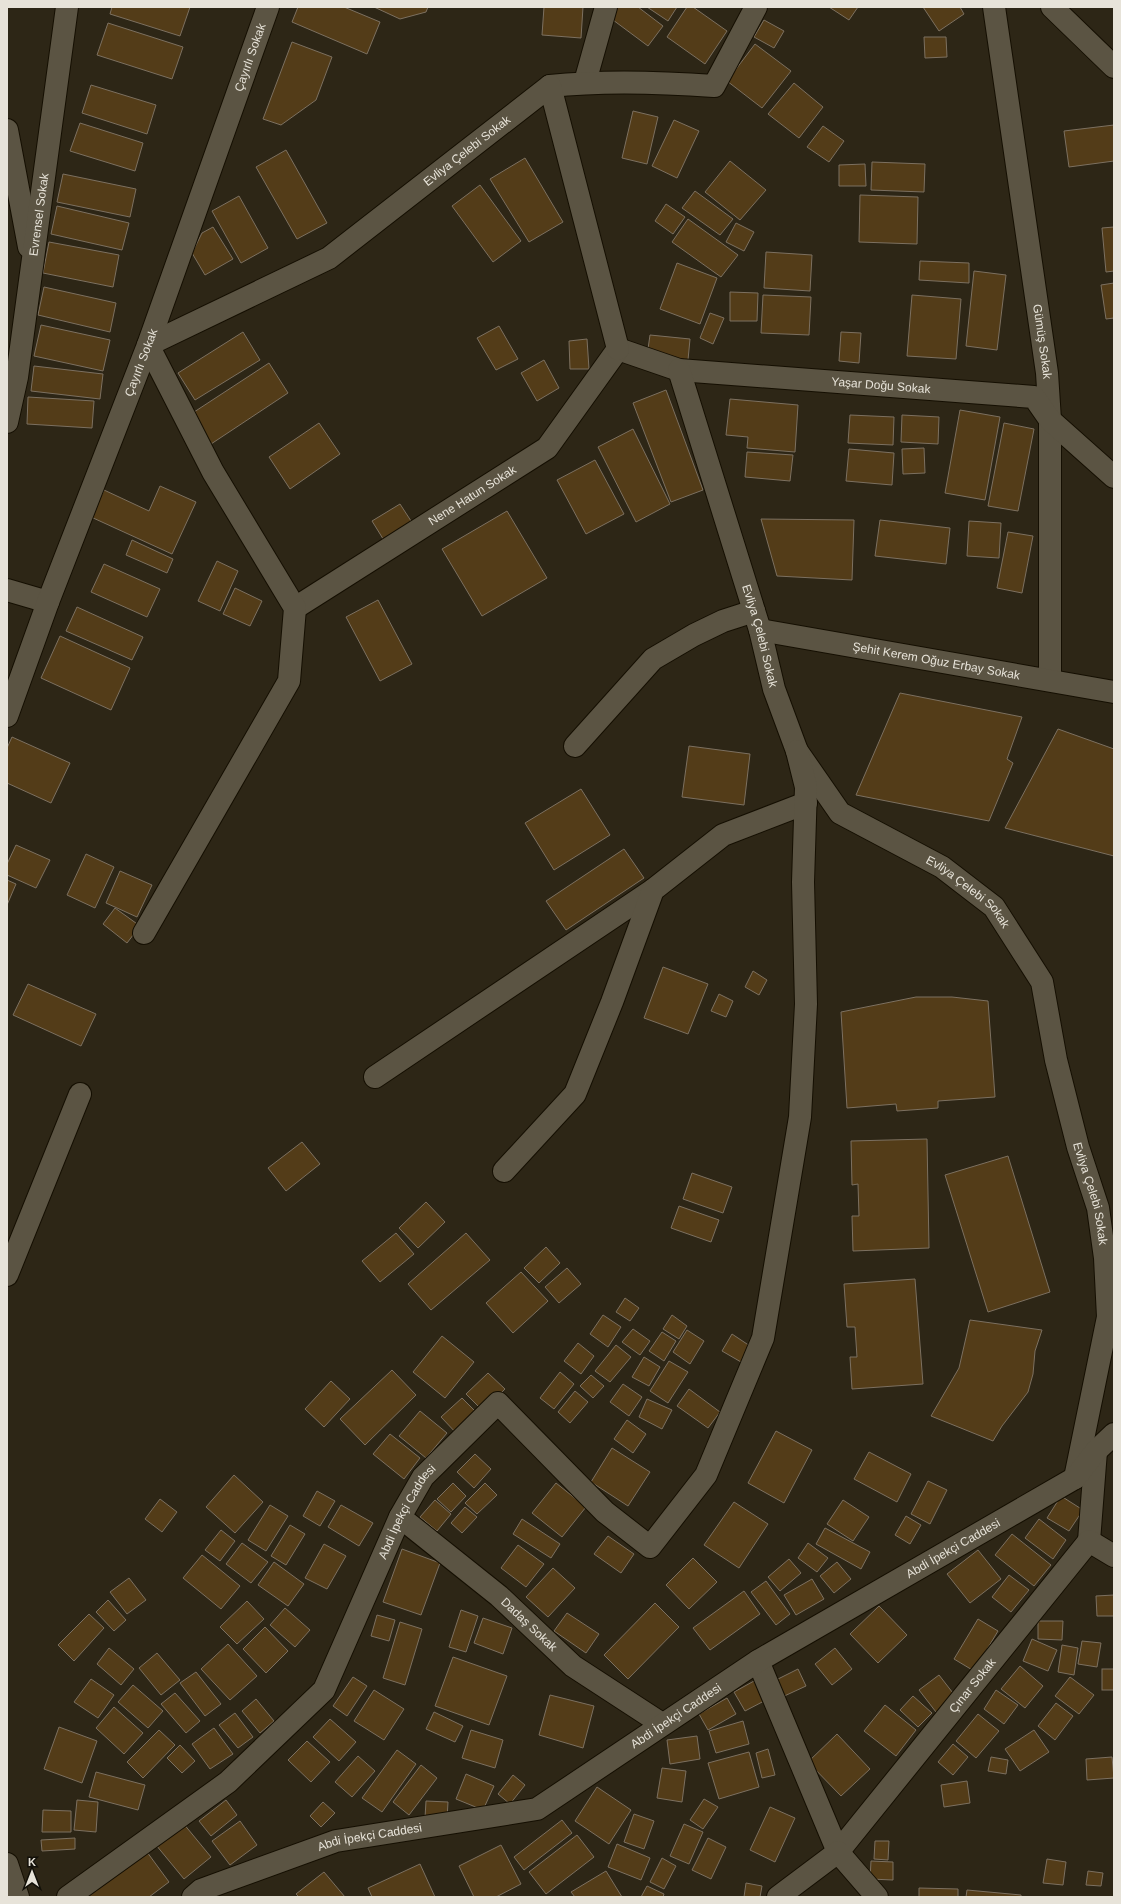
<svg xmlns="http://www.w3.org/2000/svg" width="1121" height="1904" font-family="Arial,sans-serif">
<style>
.building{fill:#533c18;stroke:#7c7060}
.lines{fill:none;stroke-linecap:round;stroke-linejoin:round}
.minor-casing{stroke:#150f02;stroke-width:24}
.minor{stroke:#5b5443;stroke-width:22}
.labels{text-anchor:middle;stroke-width:4;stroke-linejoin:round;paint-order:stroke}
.street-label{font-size:12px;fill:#e7e3d9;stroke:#121009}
</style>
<rect width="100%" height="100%" fill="#2d2616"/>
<g class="building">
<polygon points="112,7 190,7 180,36 110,14"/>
<polygon points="298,7 344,7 380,22 367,54 292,22"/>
<polygon points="374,7 428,7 426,12 400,19"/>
<polygon points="544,7 583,7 581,38 542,35"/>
<polygon points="616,7 638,7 663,26 648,46 609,17"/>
<polygon points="647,7 677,7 668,21"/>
<polygon points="687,7 693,7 727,31 705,64 667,37"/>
<polygon points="829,7 858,7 849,20"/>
<polygon points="923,7 960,7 964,14 939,31"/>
<polygon points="764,20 784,31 774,48 754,37"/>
<polygon points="108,23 183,47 172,79 97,55"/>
<polygon points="924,37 946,37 947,57 925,58"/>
<polygon points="292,42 332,57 316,100 281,125 263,119"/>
<polygon points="755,44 791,71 762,108 727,81"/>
<polygon points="794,83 823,107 799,138 768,114"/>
<polygon points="91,85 156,105 147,134 82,113"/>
<polygon points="633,111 658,117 647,164 622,158"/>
<polygon points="674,120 699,131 677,178 652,166"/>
<polygon points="80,123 143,143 135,171 70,151"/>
<polygon points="1114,125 1114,161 1069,167 1064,131"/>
<polygon points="823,126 844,141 829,162 807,147"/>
<polygon points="286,150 327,223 297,239 256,167"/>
<polygon points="525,158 563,222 529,242 490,179"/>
<polygon points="730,161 766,190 740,220 705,192"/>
<polygon points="872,162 925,164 924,192 871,190"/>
<polygon points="865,164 866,186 839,186 839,165"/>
<polygon points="63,174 136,189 130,217 57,202"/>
<polygon points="480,185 521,241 493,262 452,206"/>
<polygon points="695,191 733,219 720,235 682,208"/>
<polygon points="860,195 918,197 917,244 859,242"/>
<polygon points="239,196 268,248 241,263 212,211"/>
<polygon points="666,204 685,217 673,234 655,221"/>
<polygon points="57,206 129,223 122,250 51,234"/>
<polygon points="688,219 738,255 721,277 672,242"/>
<polygon points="736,223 754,232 744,251 726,242"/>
<polygon points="213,227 233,259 205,275 192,253 202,233"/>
<polygon points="1114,227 1114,271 1106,272 1102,228"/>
<polygon points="49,242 119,255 113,287 43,273"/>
<polygon points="766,252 812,255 810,291 764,288"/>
<polygon points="920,261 969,263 969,283 919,280"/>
<polygon points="677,263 717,278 700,324 660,309"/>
<polygon points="974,271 1006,275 997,350 966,346"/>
<polygon points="1114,283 1114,318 1106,319 1101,285"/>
<polygon points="44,287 116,303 110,332 38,315"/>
<polygon points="730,292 758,293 757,321 730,321"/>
<polygon points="763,295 811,297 809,335 761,333"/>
<polygon points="912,295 961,299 956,359 907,356"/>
<polygon points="710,313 724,318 713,344 700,338"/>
<polygon points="41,325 110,340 103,371 34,356"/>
<polygon points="499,326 518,359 496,370 477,338"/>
<polygon points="243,332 260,360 195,400 178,373"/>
<polygon points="841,332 861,333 859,363 839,361"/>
<polygon points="650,335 690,339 688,360 647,356"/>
<polygon points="587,339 589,369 570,369 569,341"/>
<polygon points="544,360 559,388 537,401 521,373"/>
<polygon points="269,363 288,393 211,444 191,414"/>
<polygon points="34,366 103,374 100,399 31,391"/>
<polygon points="666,390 703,490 671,502 633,403"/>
<polygon points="28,397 94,401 92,428 27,424"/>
<polygon points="730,399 798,405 795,452 747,448 748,437 726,435"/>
<polygon points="960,410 1000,417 985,500 945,493"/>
<polygon points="850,415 894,417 893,445 848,443"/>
<polygon points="902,415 939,417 938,444 901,442"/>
<polygon points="319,423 340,454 290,489 269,457"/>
<polygon points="1004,423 1034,429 1018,511 988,506"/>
<polygon points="633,429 670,504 636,522 598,447"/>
<polygon points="924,448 925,473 903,474 902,449"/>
<polygon points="849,449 894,453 892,485 846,481"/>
<polygon points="747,452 793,455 790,481 745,477"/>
<polygon points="595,460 624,514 586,534 557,480"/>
<polygon points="160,486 196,502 172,554 91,517 104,490 149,511"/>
<polygon points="400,504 413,524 385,542 372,521"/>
<polygon points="507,511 547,578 482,616 442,549"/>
<polygon points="761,519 854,520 852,580 777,576"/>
<polygon points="880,520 950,528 946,564 875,556"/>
<polygon points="969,521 1001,523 999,558 967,556"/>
<polygon points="1008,532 1033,536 1022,593 997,588"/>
<polygon points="132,540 173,559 167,573 126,555"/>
<polygon points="217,561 238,571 220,611 198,601"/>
<polygon points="104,564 160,589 147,617 91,592"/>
<polygon points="235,588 262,601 250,626 223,614"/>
<polygon points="378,600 412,664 380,681 346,617"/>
<polygon points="77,607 143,637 132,660 66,631"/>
<polygon points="60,636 130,668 111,710 41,678"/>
<polygon points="900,693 1022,717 1007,759 1013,763 989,821 856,795"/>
<polygon points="1058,729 1114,749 1114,856 1005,828"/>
<polygon points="12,737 70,763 51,803 7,783 7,748"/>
<polygon points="689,746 750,754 744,805 682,797"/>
<polygon points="581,789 610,835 554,870 525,823"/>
<polygon points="16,845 50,860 36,888 7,875 7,864"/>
<polygon points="624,849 644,878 566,930 546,901"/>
<polygon points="86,854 114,867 95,908 67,895"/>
<polygon points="120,871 152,885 137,917 106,903"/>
<polygon points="7,880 16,884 7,905"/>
<polygon points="115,908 140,926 127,943 103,924"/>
<polygon points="663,967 708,984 688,1034 644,1018"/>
<polygon points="753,971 767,980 759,995 745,987"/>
<polygon points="28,984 96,1014 81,1046 13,1015"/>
<polygon points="719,994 733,1001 726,1017 711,1011"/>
<polygon points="916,997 952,997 988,1001 995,1097 938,1101 938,1108 897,1111 896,1104 847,1108 841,1012"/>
<polygon points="927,1139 929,1248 853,1251 852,1216 859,1216 858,1184 852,1185 851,1141"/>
<polygon points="302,1142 320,1164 286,1191 268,1168"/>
<polygon points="1008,1156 1050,1292 988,1312 945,1175"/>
<polygon points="692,1173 732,1187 723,1213 683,1199"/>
<polygon points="426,1202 445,1222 418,1248 399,1228"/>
<polygon points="679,1206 719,1220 711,1242 671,1228"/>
<polygon points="396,1233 414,1254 380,1282 362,1261"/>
<polygon points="466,1233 490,1260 431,1310 408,1284"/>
<polygon points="546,1247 560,1263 539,1283 524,1268"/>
<polygon points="567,1268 581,1284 559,1303 545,1287"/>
<polygon points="521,1272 548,1301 513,1333 486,1303"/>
<polygon points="915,1279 923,1384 852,1389 850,1357 857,1357 855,1327 847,1327 844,1284"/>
<polygon points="625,1298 639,1308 630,1321 616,1312"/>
<polygon points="603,1315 621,1327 608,1347 590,1334"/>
<polygon points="672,1315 687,1326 679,1339 663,1329"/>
<polygon points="970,1320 1042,1330 1035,1351 1033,1374 1028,1392 1002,1426 993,1441 931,1416 959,1368"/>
<polygon points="633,1329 650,1341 640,1355 622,1342"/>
<polygon points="687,1330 704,1341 690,1364 673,1352"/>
<polygon points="662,1332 676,1341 664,1361 649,1351"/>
<polygon points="732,1334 750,1346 741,1362 722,1351"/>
<polygon points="442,1336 474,1362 445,1398 413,1372"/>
<polygon points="578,1343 594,1356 581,1374 564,1361"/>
<polygon points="616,1345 631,1357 610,1382 595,1371"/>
<polygon points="644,1357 660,1367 649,1386 632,1377"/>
<polygon points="669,1361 688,1372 668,1403 650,1391"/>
<polygon points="392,1370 416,1395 365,1445 340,1419"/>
<polygon points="560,1372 574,1384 554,1409 540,1398"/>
<polygon points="488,1373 505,1389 483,1411 466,1394"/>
<polygon points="591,1375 604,1386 593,1398 580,1386"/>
<polygon points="331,1381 350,1399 324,1427 305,1409"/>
<polygon points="623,1384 642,1397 629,1416 610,1402"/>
<polygon points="689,1389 720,1412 708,1428 677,1406"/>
<polygon points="575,1391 588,1402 570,1423 558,1412"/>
<polygon points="462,1398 479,1415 458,1435 441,1417"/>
<polygon points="647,1399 672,1410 662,1429 639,1417"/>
<polygon points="420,1411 447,1433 426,1458 399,1436"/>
<polygon points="627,1420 646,1434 633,1453 614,1439"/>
<polygon points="776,1431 812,1450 784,1503 748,1483"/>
<polygon points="390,1434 420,1458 404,1479 373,1454"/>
<polygon points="612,1448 650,1472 628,1506 591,1482"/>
<polygon points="869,1452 911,1474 897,1502 854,1479"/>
<polygon points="475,1454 491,1469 474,1488 457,1472"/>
<polygon points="234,1475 263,1502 235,1533 206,1507"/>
<polygon points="928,1481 947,1490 930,1524 911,1514"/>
<polygon points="453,1483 466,1496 451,1512 437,1499"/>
<polygon points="485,1483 497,1495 477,1514 465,1503"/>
<polygon points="556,1483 586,1507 562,1537 532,1513"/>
<polygon points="317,1491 335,1501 320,1526 303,1516"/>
<polygon points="1061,1496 1083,1510 1069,1531 1047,1518"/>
<polygon points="160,1499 177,1512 162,1532 145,1519"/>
<polygon points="435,1500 451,1514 437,1531 420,1517"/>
<polygon points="843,1500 869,1517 853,1541 827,1524"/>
<polygon points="734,1502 768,1524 739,1568 704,1545"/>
<polygon points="270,1505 288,1516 266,1551 248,1540"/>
<polygon points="341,1505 373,1523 359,1546 328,1527"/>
<polygon points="465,1507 477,1517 462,1533 451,1523"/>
<polygon points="906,1516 921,1525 910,1544 895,1535"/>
<polygon points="522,1519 560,1544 551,1558 513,1534"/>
<polygon points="1039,1519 1066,1540 1053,1559 1025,1538"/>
<polygon points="290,1525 305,1534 286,1565 271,1556"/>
<polygon points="825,1528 870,1552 861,1569 816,1544"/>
<polygon points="221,1530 235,1541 220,1561 205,1550"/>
<polygon points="1012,1534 1051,1565 1034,1586 995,1555"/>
<polygon points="608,1536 634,1554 621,1573 594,1554"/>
<polygon points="242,1543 268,1562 251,1583 226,1564"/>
<polygon points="808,1543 828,1558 817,1572 798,1558"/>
<polygon points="324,1544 346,1556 327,1589 305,1578"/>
<polygon points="518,1545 544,1564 526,1587 501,1568"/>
<polygon points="402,1549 440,1563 421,1615 383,1602"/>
<polygon points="978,1550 1001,1579 970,1603 947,1574"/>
<polygon points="202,1555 240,1586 221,1609 183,1578"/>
<polygon points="693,1558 717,1582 689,1609 666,1585"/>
<polygon points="789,1559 801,1573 780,1591 768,1577"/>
<polygon points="274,1562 304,1584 288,1606 258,1585"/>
<polygon points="837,1562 851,1579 834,1593 820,1576"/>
<polygon points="553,1568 575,1588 548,1617 526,1597"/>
<polygon points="1009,1575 1029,1590 1011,1612 992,1597"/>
<polygon points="129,1578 146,1600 127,1614 110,1592"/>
<polygon points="812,1579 824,1599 796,1615 784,1595"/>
<polygon points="766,1581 790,1614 776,1625 751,1592"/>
<polygon points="744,1591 760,1614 710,1650 693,1628"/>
<polygon points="1114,1595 1114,1616 1097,1616 1096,1596"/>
<polygon points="108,1600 126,1620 114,1631 96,1612"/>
<polygon points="247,1601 264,1619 237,1644 220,1627"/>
<polygon points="655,1603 679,1627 628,1679 604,1655"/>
<polygon points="879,1606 907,1635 878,1663 850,1634"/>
<polygon points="285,1608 310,1630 295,1647 270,1625"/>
<polygon points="461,1610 478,1616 466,1652 449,1647"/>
<polygon points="567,1613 599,1634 586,1653 554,1631"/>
<polygon points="89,1614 104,1628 74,1661 58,1645"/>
<polygon points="377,1615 395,1620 389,1641 371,1636"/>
<polygon points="483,1618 512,1628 503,1654 474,1643"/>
<polygon points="978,1619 998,1631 974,1671 954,1659"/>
<polygon points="1038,1621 1063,1621 1062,1640 1038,1639"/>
<polygon points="400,1622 422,1629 405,1685 383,1678"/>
<polygon points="265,1627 288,1651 266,1673 243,1649"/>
<polygon points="1032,1639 1057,1650 1048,1671 1023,1661"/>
<polygon points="1082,1641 1101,1643 1097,1667 1078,1664"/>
<polygon points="228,1644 257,1676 230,1700 201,1669"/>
<polygon points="1062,1645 1078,1648 1074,1675 1058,1672"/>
<polygon points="109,1648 134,1669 121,1685 97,1664"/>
<polygon points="835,1648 852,1669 832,1685 815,1664"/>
<polygon points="157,1653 180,1680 161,1695 139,1668"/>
<polygon points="453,1657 507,1676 489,1725 435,1706"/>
<polygon points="1020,1666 1043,1686 1025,1708 1001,1689"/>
<polygon points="798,1669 806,1686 780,1698 772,1682"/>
<rect x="1102" y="1669" width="12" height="21"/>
<polygon points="196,1672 221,1704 205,1716 180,1683"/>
<polygon points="939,1675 956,1697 936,1712 919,1690"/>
<polygon points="353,1677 367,1686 347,1716 333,1706"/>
<polygon points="1070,1677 1094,1695 1079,1714 1055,1696"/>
<polygon points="91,1679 114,1695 98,1718 74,1702"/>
<polygon points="754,1681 766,1700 745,1711 734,1692"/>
<polygon points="133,1685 163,1711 148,1728 118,1702"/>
<polygon points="374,1690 404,1709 384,1740 354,1721"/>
<polygon points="996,1690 1018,1705 1004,1724 984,1709"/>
<polygon points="175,1693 200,1721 186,1733 161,1704"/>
<polygon points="550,1695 594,1706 583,1748 539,1735"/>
<polygon points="913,1696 932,1713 918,1727 900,1710"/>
<polygon points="727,1698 736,1714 708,1730 699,1714"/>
<polygon points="256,1699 274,1721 260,1733 242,1711"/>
<polygon points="1056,1703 1073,1716 1055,1740 1038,1726"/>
<polygon points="885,1705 916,1730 896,1756 864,1731"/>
<polygon points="114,1707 143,1733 124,1754 96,1728"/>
<polygon points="434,1712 463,1726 455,1742 426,1729"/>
<polygon points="235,1713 253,1737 238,1748 219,1725"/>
<polygon points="978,1714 999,1731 976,1758 956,1741"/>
<polygon points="330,1719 356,1742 339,1761 313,1737"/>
<polygon points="743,1721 749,1744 716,1753 709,1731"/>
<polygon points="59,1727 97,1741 82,1783 44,1769"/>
<polygon points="214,1728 233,1754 210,1769 192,1744"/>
<polygon points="159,1730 175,1745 143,1778 127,1762"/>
<polygon points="471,1730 503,1740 495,1768 462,1758"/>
<polygon points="1034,1730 1049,1752 1020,1771 1005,1749"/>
<polygon points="837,1734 870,1769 841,1796 808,1762"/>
<polygon points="697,1736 700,1759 670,1764 667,1740"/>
<polygon points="307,1741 330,1762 311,1782 288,1760"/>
<polygon points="953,1744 968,1757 953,1775 938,1762"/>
<polygon points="180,1745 195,1761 182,1773 167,1758"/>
<polygon points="768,1749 775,1775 762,1778 756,1753"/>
<polygon points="397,1750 416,1764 382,1812 362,1798"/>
<polygon points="749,1752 759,1787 719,1799 708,1763"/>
<polygon points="358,1756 375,1771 352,1797 335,1782"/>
<polygon points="991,1757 1008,1760 1006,1774 988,1771"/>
<polygon points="1112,1757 1114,1778 1087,1780 1086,1759"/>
<polygon points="421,1765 437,1778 409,1815 393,1802"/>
<polygon points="662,1768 686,1771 682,1802 657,1798"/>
<polygon points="96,1772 145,1785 138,1810 89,1797"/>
<polygon points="466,1774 494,1786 483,1810 456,1799"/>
<polygon points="513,1775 525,1785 510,1804 498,1794"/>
<polygon points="967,1781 970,1803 944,1807 941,1785"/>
<polygon points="597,1787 631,1810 609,1844 575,1821"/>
<polygon points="704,1799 718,1807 703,1829 690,1820"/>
<polygon points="77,1800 98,1802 96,1832 74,1830"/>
<polygon points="226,1800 237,1815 211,1836 199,1821"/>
<polygon points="426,1801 448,1802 447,1819 425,1818"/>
<polygon points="323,1802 335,1813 321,1827 310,1816"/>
<polygon points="770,1807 795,1818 775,1862 750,1850"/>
<polygon points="43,1810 71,1811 71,1832 42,1832"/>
<polygon points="634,1814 654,1821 644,1849 624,1842"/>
<polygon points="562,1820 572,1833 524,1870 514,1857"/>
<polygon points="240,1821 257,1845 230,1865 212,1841"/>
<polygon points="183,1823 211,1857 184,1879 156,1845"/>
<polygon points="684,1824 703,1832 689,1864 670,1856"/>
<polygon points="577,1835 594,1857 546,1894 529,1872"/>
<polygon points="75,1838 75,1849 42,1851 41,1840"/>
<polygon points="708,1838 726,1847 711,1879 692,1870"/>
<polygon points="875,1841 889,1841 888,1860 874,1859"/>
<polygon points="617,1844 650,1858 641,1880 608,1867"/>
<polygon points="501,1845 521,1884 496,1897 474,1897 459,1866"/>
<polygon points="147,1852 169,1882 149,1897 87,1897"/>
<polygon points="662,1858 676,1866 664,1889 650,1882"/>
<polygon points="1047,1859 1066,1862 1063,1885 1043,1883"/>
<polygon points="871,1861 893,1862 893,1880 870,1879"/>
<polygon points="420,1864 435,1897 372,1897 368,1888"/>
<polygon points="606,1871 622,1897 575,1897 571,1892"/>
<polygon points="1088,1871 1103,1873 1101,1886 1086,1885"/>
<polygon points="324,1872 345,1897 299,1897 296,1894"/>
<polygon points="746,1883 762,1886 760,1897 744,1897"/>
<polygon points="647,1886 664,1894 663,1897 641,1897"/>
<polygon points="919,1888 958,1889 958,1897 919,1897"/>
<polygon points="967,1890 1021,1895 1021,1897 966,1897"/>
</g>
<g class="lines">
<defs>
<g id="minor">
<path id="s1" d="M994,7L1047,373L1050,420V680"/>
<polyline points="1052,7 1114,67"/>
<polyline points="585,82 606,7"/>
<path d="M550,86C605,80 660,82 714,86L756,7"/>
<polyline points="7,130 29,247"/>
<path id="s2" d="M618,349L679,370L1034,397L1050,420L1114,477"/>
<path id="s3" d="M679,370L760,630L774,689L797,751L840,813L942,867L994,907L1042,982L1056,1060L1078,1147L1098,1208L1105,1258L1108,1317L1075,1478"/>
<path id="s4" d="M7,422L17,377L67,7"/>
<polyline points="7,590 48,602"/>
<path id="s5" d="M295,608L547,448L618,349"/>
<path id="s6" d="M760,630L1114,692"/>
<path id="s7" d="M7,716L48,602L148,345L268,7"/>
<polyline points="575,746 653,659 694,635 723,621 754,611"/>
<path id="s8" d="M144,933L289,681L295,608L213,472L148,345L329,258L550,86L618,349"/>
<polyline points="375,1077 653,890"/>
<polyline points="504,1171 575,1094 612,1002 653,890 723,835 806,803"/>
<polyline points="7,1275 80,1094"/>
<path id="s9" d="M400,1517L499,1596L573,1666L662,1724"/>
<polyline points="1089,1541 1096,1451"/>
<path id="s10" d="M758,1661L838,1852L1089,1541L1114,1556"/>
<polyline points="7,1864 18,1897"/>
<path id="s11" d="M68,1897L228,1782L324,1690L400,1517L423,1477L498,1403L605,1512L650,1547L706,1475L763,1338L800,1117L806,1004L803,882L806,787L797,751"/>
<path id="s12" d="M193,1897L201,1890L336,1841L537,1809L758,1661L1075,1478L1096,1451L1114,1434"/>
<polyline points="778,1897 838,1852 877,1897"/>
</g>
</defs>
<use href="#minor" class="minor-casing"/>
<use href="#minor" class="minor"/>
</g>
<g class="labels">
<g class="street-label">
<text dy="4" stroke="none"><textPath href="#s7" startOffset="702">Çayırlı Sokak</textPath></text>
<text dy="4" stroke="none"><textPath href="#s8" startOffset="1041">Evliya Çelebi Sokak</textPath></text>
<text dy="4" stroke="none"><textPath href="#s4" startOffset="210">Evrensel Sokak</textPath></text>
<text dy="4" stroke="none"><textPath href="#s1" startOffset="338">Gümüş Sokak</textPath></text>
<text dy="4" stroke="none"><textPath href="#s7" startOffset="378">Çayırlı Sokak</textPath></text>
<text dy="4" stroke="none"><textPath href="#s2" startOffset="267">Yaşar Doğu Sokak</textPath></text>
<text dy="4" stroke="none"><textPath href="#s5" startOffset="210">Nene Hatun Sokak</textPath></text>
<text dy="4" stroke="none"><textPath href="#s3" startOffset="278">Evliya Çelebi Sokak</textPath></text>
<text dy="4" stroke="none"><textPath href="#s6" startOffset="179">Şehit Kerem Oğuz Erbay Sokak</textPath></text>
<text dy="4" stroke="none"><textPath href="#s3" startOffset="626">Evliya Çelebi Sokak</textPath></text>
<text dy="4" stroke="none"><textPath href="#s3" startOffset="962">Evliya Çelebi Sokak</textPath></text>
<text dy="4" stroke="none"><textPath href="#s11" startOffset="527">Abdi İpekçi Caddesi</textPath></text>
<text dy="4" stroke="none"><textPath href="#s12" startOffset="849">Abdi İpekçi Caddesi</textPath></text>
<text dy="4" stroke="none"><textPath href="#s9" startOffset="168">Dadaş Sokak</textPath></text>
<text dy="4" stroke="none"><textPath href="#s10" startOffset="421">Çınar Sokak</textPath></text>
<text dy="4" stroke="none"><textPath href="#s12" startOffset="525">Abdi İpekçi Caddesi</textPath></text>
<text dy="4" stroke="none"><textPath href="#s12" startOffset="188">Abdi İpekçi Caddesi</textPath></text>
</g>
</g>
<rect width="1121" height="1904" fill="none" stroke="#e7e3d9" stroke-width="16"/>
<g transform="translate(32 1872)" stroke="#121009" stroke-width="3" paint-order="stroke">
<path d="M0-3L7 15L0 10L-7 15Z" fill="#e7e3d9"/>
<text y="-6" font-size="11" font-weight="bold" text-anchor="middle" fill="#e7e3d9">K</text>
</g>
</svg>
